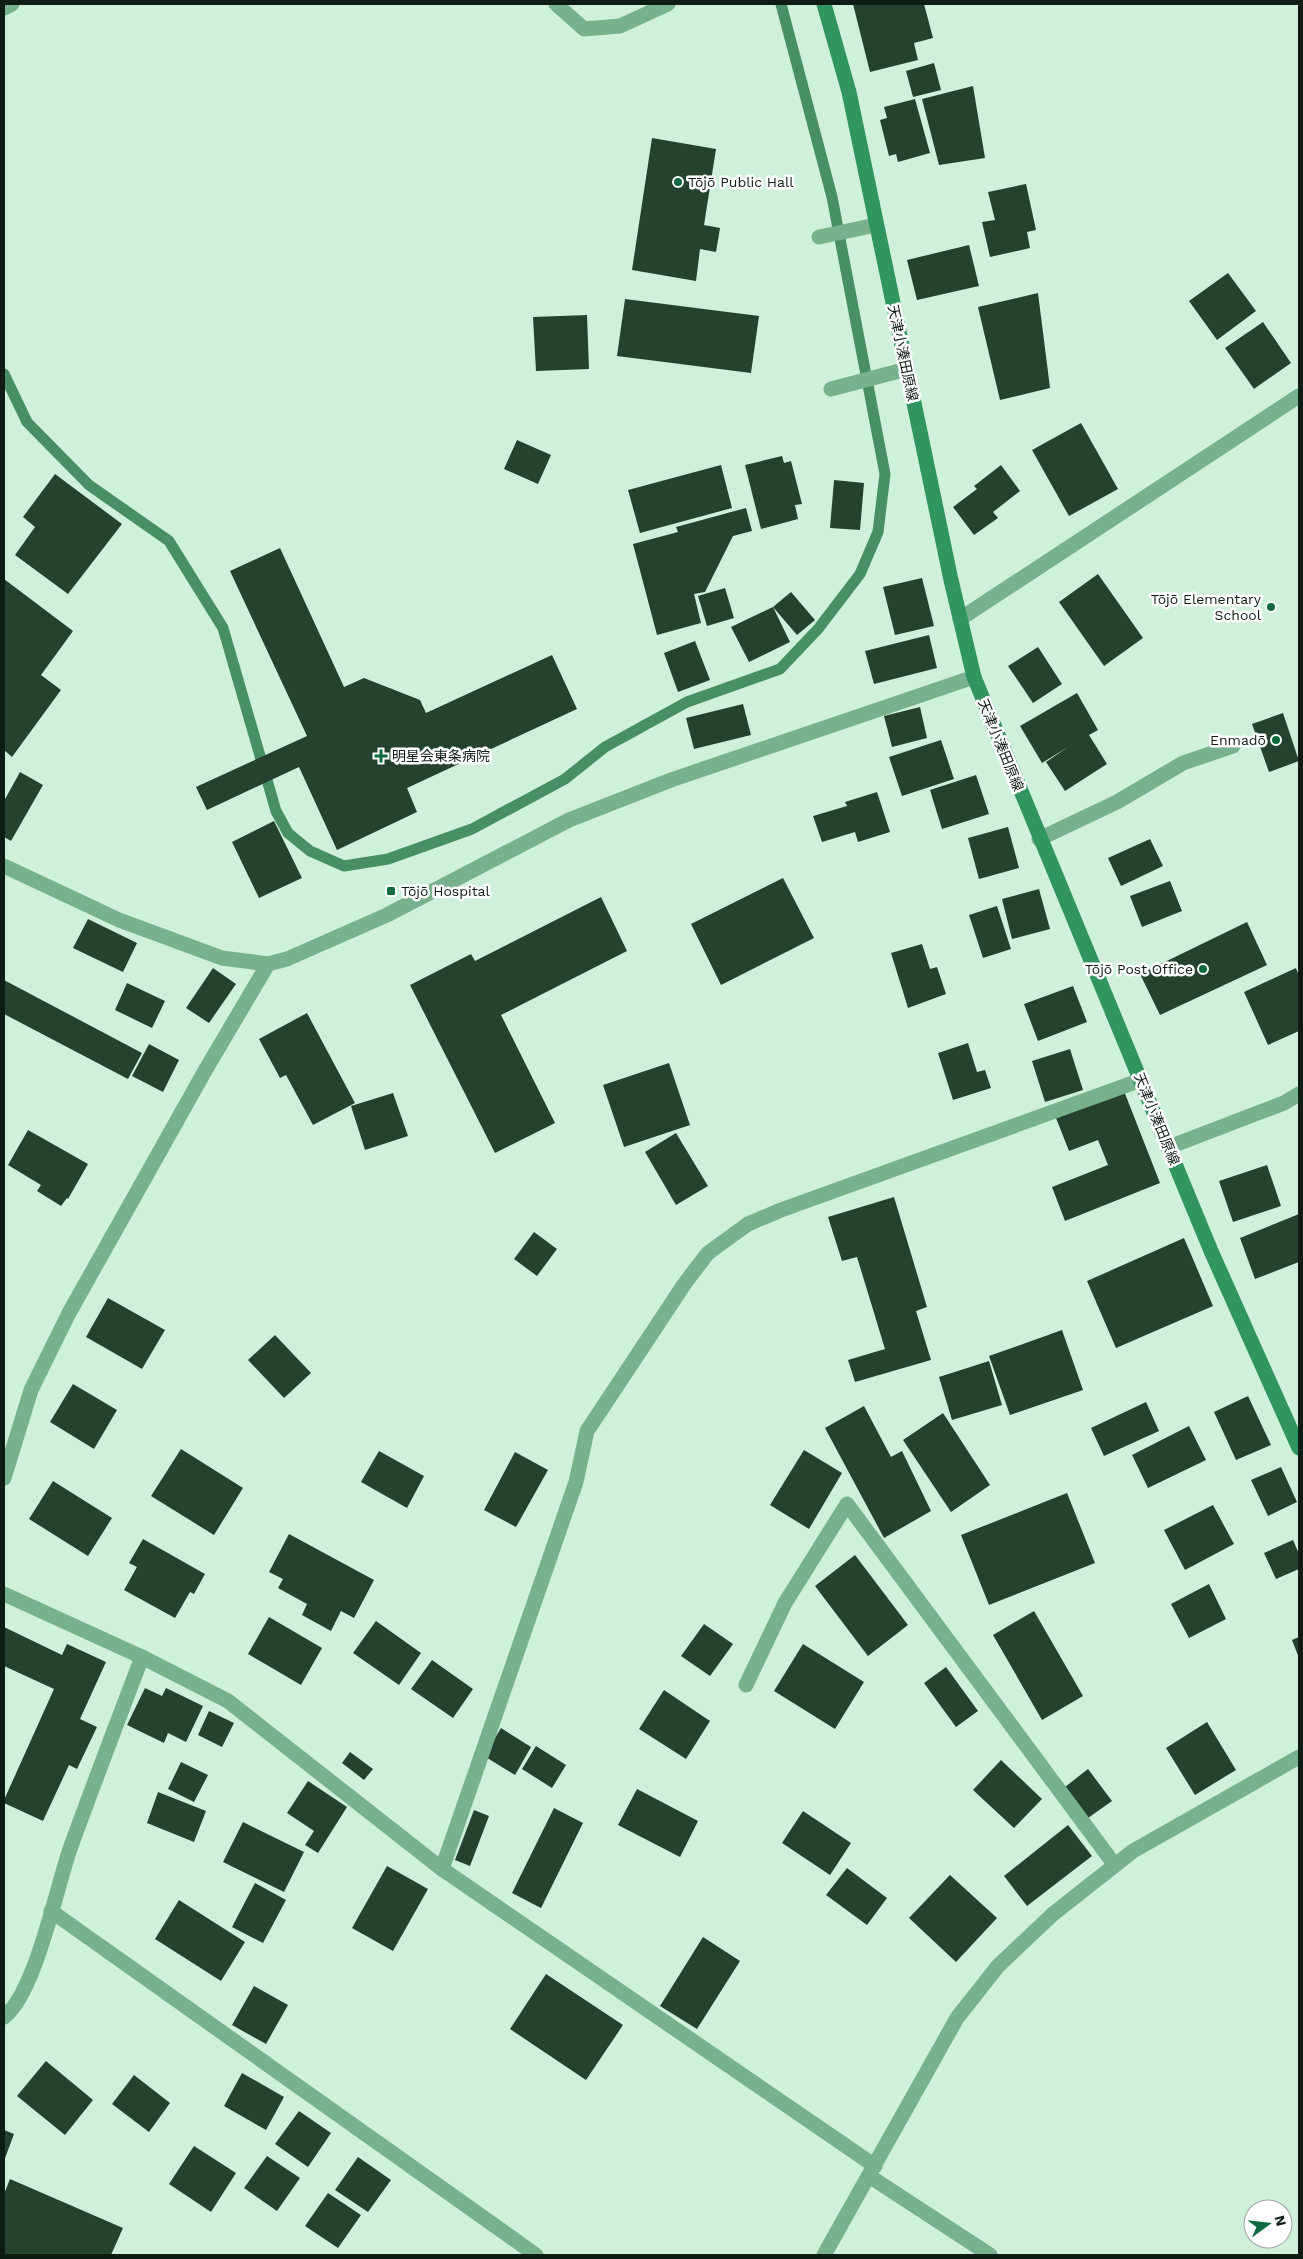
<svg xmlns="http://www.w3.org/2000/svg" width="1303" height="2259" font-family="'Work Sans','Noto Sans JP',sans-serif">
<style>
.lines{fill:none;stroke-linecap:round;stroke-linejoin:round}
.stream{stroke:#498f66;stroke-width:11}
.building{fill:#254230}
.service{stroke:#77b18d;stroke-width:15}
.minor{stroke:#77b18d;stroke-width:15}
.secondary{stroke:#319560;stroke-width:15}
.poi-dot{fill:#0b6a3e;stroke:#fff;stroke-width:2}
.labels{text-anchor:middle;stroke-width:5;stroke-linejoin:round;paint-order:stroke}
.poi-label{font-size:14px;fill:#0f1c14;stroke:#fff;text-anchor:start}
.street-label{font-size:14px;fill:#0f1c14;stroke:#fff}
</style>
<rect width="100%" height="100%" fill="#cff1db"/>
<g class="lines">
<polyline class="stream" points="4,374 27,422 89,485 169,541 223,628 276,811 288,833 310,851 344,866 388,859 472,829 565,779 605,747 687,702 780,669 818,629 860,574 878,532 885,474 832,197 781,4"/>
</g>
<g class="building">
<polygon points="853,4 924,4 933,38 914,43 918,60 870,72"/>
<polygon points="934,63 941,90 913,97 906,71"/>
<polygon points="973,86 985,158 939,165 922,99"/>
<polygon points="915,99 930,153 898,162 896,154 889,156 880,120 887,118 884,107"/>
<polygon points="652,138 716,149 704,225 720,228 716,252 700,249 696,281 632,270"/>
<polygon points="1026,184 1036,230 1027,232 1030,248 990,257 982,222 995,220 988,192"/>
<polygon points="969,245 979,286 917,300 907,260"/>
<polygon points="1228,273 1256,311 1217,340 1189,301"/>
<polygon points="1038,293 1050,388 1000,400 978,307"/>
<polygon points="625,299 759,316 751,373 617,356"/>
<polygon points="587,315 589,369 536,371 533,317"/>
<polygon points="1263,322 1291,363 1254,389 1225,348"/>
<polygon points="1081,423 1118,489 1069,516 1032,450"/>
<polygon points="517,440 551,455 538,484 504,469"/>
<polygon points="782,456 784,463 791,461 802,504 795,505 798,519 761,529 745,465"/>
<polygon points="721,465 732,508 640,533 628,490"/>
<polygon points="1001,465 1020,491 993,512 998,518 974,535 953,507 977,489 974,486"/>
<polygon points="55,474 122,524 68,594 15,555 35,527 23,517"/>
<polygon points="834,480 864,483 860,530 830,528"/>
<polygon points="746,508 752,531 733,536 705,592 694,594 701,623 657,635 633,544 678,532 676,527"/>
<polygon points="280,548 344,687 364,678 420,700 426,713 552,655 577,709 407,788 417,812 337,850 299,767 207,810 196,787 307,736 230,571"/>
<polygon points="1098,574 1143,638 1104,666 1059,602"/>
<polygon points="922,578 934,626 895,635 883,587"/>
<polygon points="4,579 73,631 41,675 61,690 12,757 4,750"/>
<polygon points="725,588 734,618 707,626 698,596"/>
<polygon points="791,592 815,620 797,635 773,607"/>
<polygon points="773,607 790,642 749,662 731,627"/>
<polygon points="929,635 937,668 874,684 865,651"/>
<polygon points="695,641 710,680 678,692 664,653"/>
<polygon points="1038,647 1062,684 1033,703 1008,666"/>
<polygon points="1077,693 1098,730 1089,735 1107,764 1065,791 1046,762 1068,747 1042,763 1020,726"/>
<polygon points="743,704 751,735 694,749 686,718"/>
<polygon points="920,707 927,738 892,747 884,716"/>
<polygon points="1283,713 1299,761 1269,772 1252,724"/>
<polygon points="941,740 954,779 902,796 889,757"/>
<polygon points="20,772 43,785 11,841 4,837 4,801"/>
<polygon points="976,775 989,814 942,829 930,790"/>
<polygon points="877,792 890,832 858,842 855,832 822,842 813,816 847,806 845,802"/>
<polygon points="274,821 302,878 259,898 232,842"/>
<polygon points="1008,827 1019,868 979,879 968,838"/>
<polygon points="1150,839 1163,866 1121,886 1108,858"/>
<polygon points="783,878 814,938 721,985 691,924"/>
<polygon points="1170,881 1182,911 1142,927 1130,896"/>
<polygon points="1039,889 1050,929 1012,939 1002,899"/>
<polygon points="601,897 627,951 501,1015 555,1123 495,1153 410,985 471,954 475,961"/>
<polygon points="997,906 1011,949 983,958 969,915"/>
<polygon points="88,919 137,943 123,972 73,948"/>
<polygon points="1247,922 1267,965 1160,1015 1140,974"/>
<polygon points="922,944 930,969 937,967 946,994 908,1008 891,953"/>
<polygon points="213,968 236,984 209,1023 186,1008"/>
<polygon points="1296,968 1299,976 1299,1031 1268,1045 1244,992"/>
<polygon points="4,980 142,1053 128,1079 4,1014"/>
<polygon points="127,983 165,1001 152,1028 115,1010"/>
<polygon points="1073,986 1087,1022 1038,1041 1024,1004"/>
<polygon points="307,1013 355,1103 313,1125 286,1075 280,1078 259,1039"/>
<polygon points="968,1043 977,1072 985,1070 991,1088 953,1100 938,1053"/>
<polygon points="149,1044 179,1060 163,1092 132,1076"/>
<polygon points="1070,1049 1083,1090 1045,1102 1032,1061"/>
<polygon points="669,1063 690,1125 624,1147 603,1085"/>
<polygon points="1124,1091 1160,1183 1065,1221 1052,1187 1108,1165 1098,1140 1069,1151 1056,1118"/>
<polygon points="393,1093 408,1136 365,1150 351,1106"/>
<polygon points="28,1130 88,1164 68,1199 67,1198 61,1206 37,1191 41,1185 8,1165"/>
<polygon points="676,1133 708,1186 676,1205 645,1152"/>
<polygon points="1267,1165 1281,1206 1233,1222 1219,1181"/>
<polygon points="894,1197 927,1307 916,1311 931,1360 855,1382 848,1360 885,1349 857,1257 842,1261 828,1217"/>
<polygon points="1299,1214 1299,1262 1255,1279 1240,1238"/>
<polygon points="534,1232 557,1249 537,1276 514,1259"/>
<polygon points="1184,1238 1213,1306 1116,1348 1087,1281"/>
<polygon points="108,1298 165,1330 142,1369 86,1337"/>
<polygon points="1062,1330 1083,1390 1010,1415 989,1356"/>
<polygon points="275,1335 311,1373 284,1398 248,1360"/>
<polygon points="989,1361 1002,1405 952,1420 939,1377"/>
<polygon points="73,1384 117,1410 94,1449 50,1422"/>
<polygon points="1248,1396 1271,1445 1236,1460 1214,1412"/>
<polygon points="1146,1402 1159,1431 1104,1456 1091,1428"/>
<polygon points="864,1406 891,1457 902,1451 931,1511 884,1538 825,1428"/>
<polygon points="943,1413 990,1485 951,1512 903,1440"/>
<polygon points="1189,1426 1206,1460 1148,1488 1132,1455"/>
<polygon points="181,1449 243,1488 214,1535 151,1496"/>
<polygon points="804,1450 842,1473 809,1529 770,1505"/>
<polygon points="379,1451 424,1476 407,1508 361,1482"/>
<polygon points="515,1452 548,1470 516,1527 484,1510"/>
<polygon points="1281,1467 1297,1502 1268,1516 1251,1480"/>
<polygon points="53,1481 112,1518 88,1556 29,1519"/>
<polygon points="1067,1493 1095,1563 989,1605 961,1535"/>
<polygon points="1213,1505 1234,1544 1185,1570 1164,1530"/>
<polygon points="289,1534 374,1580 354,1618 341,1611 331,1631 302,1615 307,1604 278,1588 283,1579 269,1572"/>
<polygon points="143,1539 205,1574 194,1594 190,1592 175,1618 124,1590 137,1567 129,1563"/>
<polygon points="1293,1540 1299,1554 1299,1569 1276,1579 1264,1553"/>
<polygon points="855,1555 908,1625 868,1656 815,1586"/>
<polygon points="1209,1584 1226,1619 1189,1638 1171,1604"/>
<polygon points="1034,1611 1083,1696 1042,1720 993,1635"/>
<polygon points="269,1617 322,1648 301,1685 248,1654"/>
<polygon points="376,1621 421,1653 399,1685 353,1653"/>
<polygon points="704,1624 733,1644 710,1676 681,1656"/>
<polygon points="4,1627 62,1655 67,1644 106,1662 80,1719 97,1727 77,1769 69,1765 43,1821 4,1803 4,1800 54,1689 4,1666"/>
<polygon points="1299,1637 1299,1658 1292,1640"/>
<polygon points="803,1644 864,1682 835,1729 774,1691"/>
<polygon points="432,1660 473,1689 453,1718 411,1689"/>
<polygon points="946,1667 978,1711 956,1727 924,1683"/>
<polygon points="145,1688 162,1696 166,1688 203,1706 186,1742 168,1733 164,1743 127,1725"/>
<polygon points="664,1690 710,1721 686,1759 639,1729"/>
<polygon points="209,1711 234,1723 222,1747 198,1735"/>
<polygon points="1207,1722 1236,1770 1195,1795 1166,1748"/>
<polygon points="501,1728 531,1747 515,1775 484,1756"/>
<polygon points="536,1746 566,1765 552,1788 522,1769"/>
<polygon points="350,1752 373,1769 364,1780 342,1763"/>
<polygon points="1001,1760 1042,1799 1014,1828 973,1790"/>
<polygon points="181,1762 208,1775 194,1802 168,1789"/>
<polygon points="1088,1769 1112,1801 1088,1818 1065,1787"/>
<polygon points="308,1781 347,1807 318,1853 305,1845 314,1831 287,1813"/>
<polygon points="637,1789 698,1821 680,1857 618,1825"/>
<polygon points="158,1792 206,1811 194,1842 147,1823"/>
<polygon points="554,1808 583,1823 541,1908 512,1893"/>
<polygon points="474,1810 489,1816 470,1866 455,1860"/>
<polygon points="803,1811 851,1843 830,1875 782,1843"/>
<polygon points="243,1822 304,1852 284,1892 223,1862"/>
<polygon points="1068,1825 1092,1856 1027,1906 1004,1876"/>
<polygon points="387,1866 428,1889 393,1951 352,1928"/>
<polygon points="847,1868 887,1898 867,1925 826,1895"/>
<polygon points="950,1875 997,1918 956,1962 909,1918"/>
<polygon points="255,1883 286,1900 263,1943 232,1927"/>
<polygon points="179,1900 245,1942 221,1981 155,1939"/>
<polygon points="703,1937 740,1961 697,2029 660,2006"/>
<polygon points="546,1974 623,2025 586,2080 510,2029"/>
<polygon points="254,1986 288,2005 266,2044 232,2025"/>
<polygon points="46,2061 93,2100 65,2135 17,2096"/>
<polygon points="242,2073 284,2097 266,2130 224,2106"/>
<polygon points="134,2075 170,2103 149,2132 112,2104"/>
<polygon points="299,2111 331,2133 308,2167 275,2144"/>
<polygon points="4,2130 14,2134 4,2161"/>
<polygon points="194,2146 236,2173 211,2212 169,2184"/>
<polygon points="267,2156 300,2178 277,2211 244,2188"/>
<polygon points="358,2157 391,2180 368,2212 335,2190"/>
<polygon points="10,2179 123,2228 111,2255 4,2255 4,2194"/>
<polygon points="328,2193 361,2215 338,2248 305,2226"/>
</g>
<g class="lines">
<g class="service">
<polyline points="819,237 876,225"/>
<polyline points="831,389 907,369"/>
<polyline points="1039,839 1117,802 1183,763 1233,746"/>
<polyline points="1169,1147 1284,1103 1299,1094"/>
</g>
<g class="minor">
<polyline points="556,4 584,29 620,26 668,4"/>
<polyline points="4,8 12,4"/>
<polyline points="960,619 1299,396"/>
<polyline points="4,866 119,920 222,958 268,964 287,959 387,915 569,820 671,780 974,677"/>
<polyline points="4,1478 31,1390 69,1313 206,1069 268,964"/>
<polyline points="4,1594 142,1657 228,1701 442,1869 875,2166"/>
<polyline points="746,1685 785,1603 847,1504 1114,1864"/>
<polyline points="442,1869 576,1482 587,1431 685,1283 708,1253 748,1224 781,1210 1141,1080"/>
<polyline points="51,1911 536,2255"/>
<path d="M4,2017C36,1992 56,1888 71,1846C94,1783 118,1720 142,1657"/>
<polyline points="869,2176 990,2255"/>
<polyline points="824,2255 957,2018 998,1966 1053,1914 1133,1851 1299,1757"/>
</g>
<polyline class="secondary" points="824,4 849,92 951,580 974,677 1211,1251 1299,1448"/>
</g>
<g class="poi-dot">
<circle cx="678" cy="182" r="5"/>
<circle cx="1271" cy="607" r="5"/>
<circle cx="1276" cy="740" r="5"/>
<path d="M378.5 748.5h5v5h5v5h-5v5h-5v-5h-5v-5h5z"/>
<rect x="386" y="886" width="10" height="10" rx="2.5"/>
<circle cx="1203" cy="969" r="5"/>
</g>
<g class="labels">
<g class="poi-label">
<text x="688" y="187">Tōjō Public Hall</text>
<text x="1261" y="604" text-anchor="end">Tōjō Elementary<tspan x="1261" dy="16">School</tspan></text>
<text x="1266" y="745" text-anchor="end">Enmadō</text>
<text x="392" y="761">明星会東条病院</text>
<text x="401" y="896">Tōjō Hospital</text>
<text x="1193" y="974" text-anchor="end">Tōjō Post Office</text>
</g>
<g class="street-label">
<text transform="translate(903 353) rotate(78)" y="5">天津小湊田原線</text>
<text transform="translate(1001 745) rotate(68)" y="5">天津小湊田原線</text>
<text transform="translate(1157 1119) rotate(68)" y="5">天津小湊田原線</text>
</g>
</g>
<rect width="1303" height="2259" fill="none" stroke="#0f1c14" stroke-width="10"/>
<g transform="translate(1268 2224) rotate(75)"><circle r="24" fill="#ffffff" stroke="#9fa4a1"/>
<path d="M0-4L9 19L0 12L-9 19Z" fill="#0b6a3e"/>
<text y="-8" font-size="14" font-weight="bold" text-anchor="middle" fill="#0f1c14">N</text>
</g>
</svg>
